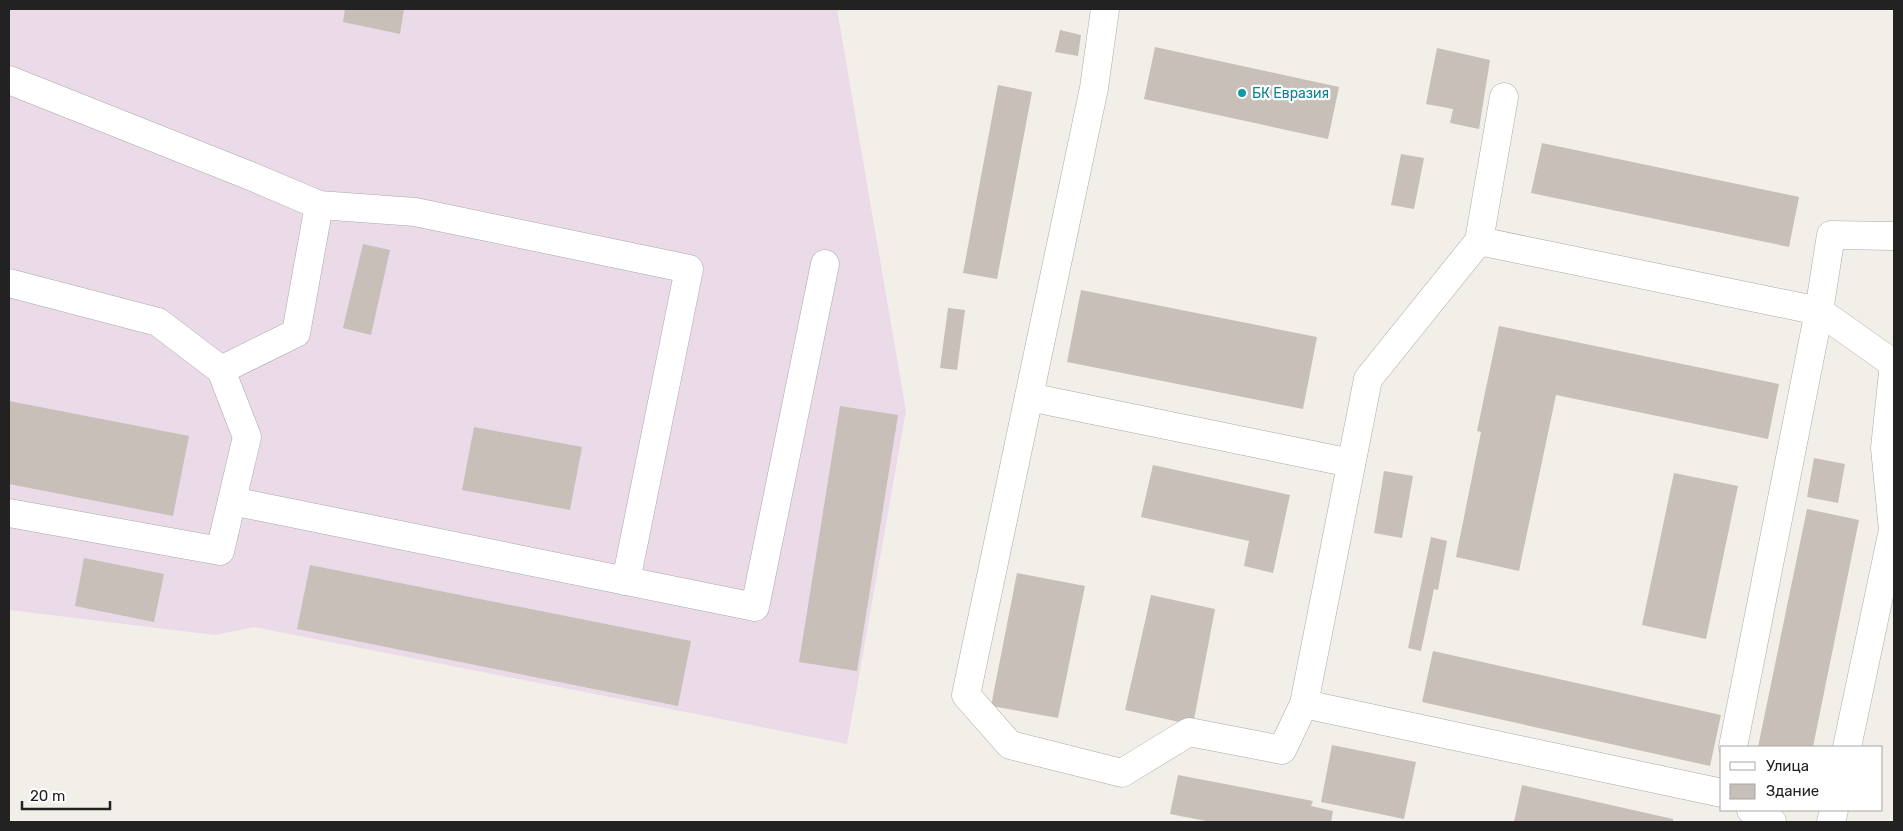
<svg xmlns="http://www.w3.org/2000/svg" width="1903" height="831" font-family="Rubik,sans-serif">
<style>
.industrial{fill:#ebdbe8}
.building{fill:#c7bfb8}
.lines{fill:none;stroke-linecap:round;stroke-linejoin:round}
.minor-casing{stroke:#a9a9a9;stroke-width:29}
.minor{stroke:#fff;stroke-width:28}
.culture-dot{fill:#0f9aa8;stroke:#fff;stroke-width:2}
.labels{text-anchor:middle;stroke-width:4.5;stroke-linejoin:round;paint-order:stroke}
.culture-label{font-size:14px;fill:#0d838f;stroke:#fff;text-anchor:start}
</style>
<rect width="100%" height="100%" fill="#f2efe9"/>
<polygon class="industrial" points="9,9 837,9 906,411 847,744 254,627 215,635 9,610"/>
<g class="building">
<polygon points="345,9 404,9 400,34 343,22"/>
<polygon points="1060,30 1081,35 1078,56 1055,52"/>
<polygon points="1155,47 1339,87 1328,139 1144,99"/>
<polygon points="1437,48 1490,60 1479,129 1450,123 1453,109 1426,104"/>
<polygon points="998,85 1032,92 997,279 963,273"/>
<polygon points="1542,143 1799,197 1789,247 1531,193"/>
<polygon points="1401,154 1424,158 1414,209 1391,205"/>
<polygon points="363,244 390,250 371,335 343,328"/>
<polygon points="1081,290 1317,337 1303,409 1067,362"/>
<polygon points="948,308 965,310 957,370 940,368"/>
<polygon points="1499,326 1779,384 1768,439 1556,395 1519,571 1456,557 1481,432 1477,431"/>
<polygon points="9,401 189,436 173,516 9,484"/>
<polygon points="840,406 898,415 857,671 799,662"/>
<polygon points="474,427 582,447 570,510 462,490"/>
<polygon points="1814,458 1845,464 1838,503 1807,497"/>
<polygon points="1153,465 1290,495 1273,573 1244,566 1249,541 1141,517"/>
<polygon points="1384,471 1413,476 1402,538 1374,533"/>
<polygon points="1674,473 1738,486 1706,639 1642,625"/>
<polygon points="1807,509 1859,520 1813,747 1758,747"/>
<polygon points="1431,537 1447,541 1438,590 1434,589 1421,651 1408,648"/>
<polygon points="84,558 164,574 154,622 75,606"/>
<polygon points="310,565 691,641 678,706 297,629"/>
<polygon points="1017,573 1085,586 1058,718 991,706"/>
<polygon points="1151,595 1215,609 1193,725 1125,710"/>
<polygon points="1433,651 1721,715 1710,766 1422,702"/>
<polygon points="1332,745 1416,762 1404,819 1321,802"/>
<polygon points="1178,775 1313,801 1311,806 1333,811 1331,822 1211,822 1170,814"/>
<polygon points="1522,785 1673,819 1673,822 1514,822"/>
</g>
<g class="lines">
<defs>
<g id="minor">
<polyline points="1105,9 1094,88 966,695 1010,745 1122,773 1189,732 1282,750 1304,704 1368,379 1479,241 1504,97"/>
<polyline points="9,80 248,175 319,205 415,212 689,269 626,581"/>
<polyline points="1479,241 1819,311 1894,364"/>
<polyline points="9,283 158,322 221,370 247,437 220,551 9,513"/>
<polyline points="221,370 296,333 319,205"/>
<polyline points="1029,397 1351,463"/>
<polyline points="232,501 755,607 825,264"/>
<polyline points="1304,704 1722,793"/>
<polyline points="1733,747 1819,311 1831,235 1894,236"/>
<polyline points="1847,747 1893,530 1885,448 1894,363"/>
<polyline points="1751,810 1772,822"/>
<polyline points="1831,822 1834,810"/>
</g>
</defs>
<use href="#minor" class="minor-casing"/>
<use href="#minor" class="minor"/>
</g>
<circle class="culture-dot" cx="1242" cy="93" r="5"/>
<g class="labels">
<g class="culture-label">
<text x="1252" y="98">БК Евразия</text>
</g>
</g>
<rect width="1903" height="831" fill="none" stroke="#222222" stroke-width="20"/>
<rect x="1720" y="746" width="162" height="65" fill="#ffffff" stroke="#a7a7a7"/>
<rect x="1730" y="762" width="25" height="8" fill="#ffffff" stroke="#a7a7a7"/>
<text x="1766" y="771" font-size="15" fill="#222222">Улица</text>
<rect x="1730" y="784" width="25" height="15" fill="#c7bfb8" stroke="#a7a7a7"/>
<text x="1766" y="796" font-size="15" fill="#222222">Здание</text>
<path d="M22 801v8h88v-8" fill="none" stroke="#222222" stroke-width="2.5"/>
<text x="30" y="801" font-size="15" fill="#222222" stroke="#ffffff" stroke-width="4" paint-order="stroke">20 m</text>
</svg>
